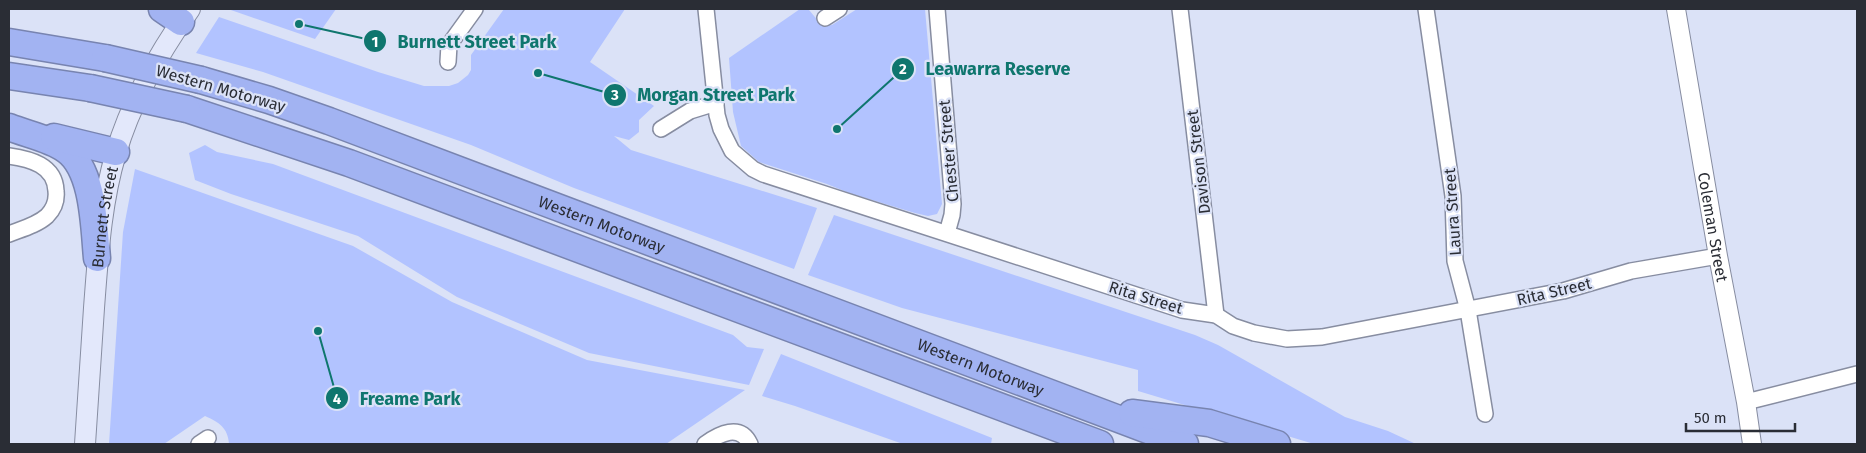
<svg xmlns="http://www.w3.org/2000/svg" width="1866" height="453" font-family="'Fira Sans',sans-serif">
<style>
.green{fill:#b2c3ff}
.lines{fill:none;stroke-linecap:round;stroke-linejoin:round}
.minor-casing{stroke:#878da1;stroke-width:18}
.tertiary-casing{stroke:#878da1;stroke-width:20}
.secondary-casing{stroke:#878da1;stroke-width:22}
.motorway-casing{stroke:#7884b0;stroke-width:29}
.minor{stroke:#fff;stroke-width:15}
.tertiary{stroke:#fff;stroke-width:18}
.secondary{stroke:#e3e8fb;stroke-width:20}
.motorway{stroke:#a2b3f2;stroke-width:26}
.motorway-bridge-casing{stroke:#7884b0;stroke-width:29;stroke-linecap:butt}
.motorway-bridge{stroke:#a2b3f2;stroke-width:26}
.labels{text-anchor:middle;stroke-width:4.5;stroke-linejoin:round;paint-order:stroke}
.street-label{font-size:16px;fill:#2a2d35;stroke:#dbe2f7}
.leader{fill:none;stroke:#0f766e;stroke-width:2}
.callout-dot{fill:#0f766e;stroke:#dbe2f7;stroke-width:2}
.mark-label{font-size:15px;text-anchor:middle;font-weight:bold;fill:#fff}
.callout-label{font-size:18px;text-anchor:middle;font-weight:bold;fill:#0f766e;stroke:#dbe2f7;stroke-width:4.5;stroke-linejoin:round;paint-order:stroke}
</style>
<rect width="100%" height="100%" fill="#dbe2f7"/>
<g class="green">
<polygon points="228,9 336,9 315,39"/>
<polygon points="504,9 625,9 590,62 654,106 639,120 639,132 629,140 614,136 631,150 817,208 794,269 574,188 471,145 263,72 196,53 219,17 378,72 424,86 449,86 458,83 468,75 471,70 471,55"/>
<path d="M800,9H808C815,16 821,28 832,25L857,9H925L942,204L937,214L928,216L915,213L849,193L827,184L759,162L741,146L733,112L729,58Z"/>
<polygon points="205,145 217,152 273,164 733,335 747,347 764,349 749,385 589,353 457,297 358,236 231,194 195,180 189,153"/>
<path d="M135,169L353,246L452,302L587,360L745,390L666,444H229C228,428 219,422 205,416L164,444H109L123,232Z"/>
<polygon points="834,215 1195,335 1218,345 1345,417 1388,431 1416,444 1314,444 1138,391 1138,370 902,308 808,275"/>
<polygon points="781,354 992,438 991,444 903,444 795,406 762,396"/>
</g>
<g class="lines">
<defs>
<g id="minor">
<polyline points="706,9 717,115 721,129 732,151 753,169 763,174 1182,310 1216,315 1233,326 1254,333 1287,339 1322,337 1563,291 1631,271 1718,256"/>
<polyline points="937,9 953,204 952,215 947,233"/>
<polyline points="1180,9 1216,315"/>
<polyline points="1426,9 1453,196 1455,261 1468,310 1485,414"/>
<polyline points="825,18 839,9"/>
<polyline points="448,62 449,45 475,9"/>
<polyline points="661,129 690,111 716,103"/>
<path d="M9,156C30,159 55,165 56,191C57,200 54,209 47,216C37,225 22,229 9,234"/>
<polyline points="1746,402 1857,374"/>
<polyline points="199,444 208,438"/>
<path d="M705,444C719,434 740,423 750,444"/>
</g>
<g id="tertiary">
<path id="s1" d="M1676,9L1718,256L1746,402L1752,444"/>
</g>
<g id="secondary">
<path id="s2" d="M85,444C88,399 91,353 94,308C98,256 101,203 116,153C131,101 159,53 190,9"/>
</g>
<g id="motorway">
<polyline points="162,9 181,22"/>
<polyline points="9,42 105,58"/>
<polyline points="9,76 90,88"/>
<path id="s3" d="M201,80L269,100L329,121L1185,444"/>
<polyline points="187,109 349,163 1100,444"/>
<path d="M9,127C26,134 52,139 66,150C94,170 94,227 97,258"/>
<polyline points="54,137 116,152"/>
<polyline points="1132,413 1209,423 1277,444"/>
</g>
</defs>
<use href="#minor" class="minor-casing"/>
<use href="#tertiary" class="tertiary-casing"/>
<use href="#secondary" class="secondary-casing"/>
<use href="#motorway" class="motorway-casing"/>
<use href="#minor" class="minor"/>
<use href="#tertiary" class="tertiary"/>
<use href="#secondary" class="secondary"/>
<use href="#motorway" class="motorway"/>
<defs>
<g id="motorway-bridge">
<polyline points="105,58 201,80"/>
<polyline points="90,88 187,109"/>
</g>
</defs>
<use href="#motorway-bridge" class="motorway-bridge-casing"/>
<use href="#motorway-bridge" class="motorway-bridge"/>
</g>
<g class="labels">
<g class="street-label">
<text transform="translate(221 88) rotate(16)" y="6">Western Motorway</text>
<text transform="translate(948 151) rotate(-95)" y="6">Chester Street</text>
<text transform="translate(1198 162) rotate(-97)" y="6">Davison Street</text>
<text transform="translate(1452 212) rotate(-94)" y="6">Laura Street</text>
<text dy="6" stroke="none"><textPath href="#s2" startOffset="228">Burnett Street</textPath></text>
<text dy="6" stroke="none"><textPath href="#s3" startOffset="426">Western Motorway</textPath></text>
<text dy="6" stroke="none"><textPath href="#s1" startOffset="221">Coleman Street</textPath></text>
<text transform="translate(1554 291) rotate(-13)" y="6">Rita Street</text>
<text transform="translate(1146 297) rotate(17)" y="6">Rita Street</text>
<text dy="6" stroke="none"><textPath href="#s3" startOffset="831">Western Motorway</textPath></text>
</g>
</g>
<path class="leader" d="M299 24L375 41M837 129L903 69M538 73L615 95M318 331L337 398"/>
<g class="callout-dot">
<circle cx="299" cy="24" r="5"/>
<circle cx="837" cy="129" r="5"/>
<circle cx="538" cy="73" r="5"/>
<circle cx="318" cy="331" r="5"/>
<circle cx="375" cy="41" r="12"/>
<circle cx="903" cy="69" r="12"/>
<circle cx="615" cy="95" r="12"/>
<circle cx="337" cy="398" r="12"/>
</g>
<g class="mark-label">
<text x="375" y="47">1</text>
<text x="903" y="74">2</text>
<text x="615" y="100">3</text>
<text x="337" y="404">4</text>
</g>
<g class="callout-label">
<text x="477" y="48">Burnett Street Park</text>
<text x="998" y="75">Leawarra Reserve</text>
<text x="716" y="101">Morgan Street Park</text>
<text x="410" y="405">Freame Park</text>
</g>
<rect width="1866" height="453" fill="none" stroke="#2a2d35" stroke-width="20"/>
<path d="M1686 423v8h109v-8" fill="none" stroke="#2a2d35" stroke-width="2.5"/>
<text x="1694" y="423" font-size="15" fill="#2a2d35" stroke="#dbe2f7" stroke-width="4" paint-order="stroke">50 m</text>
</svg>
